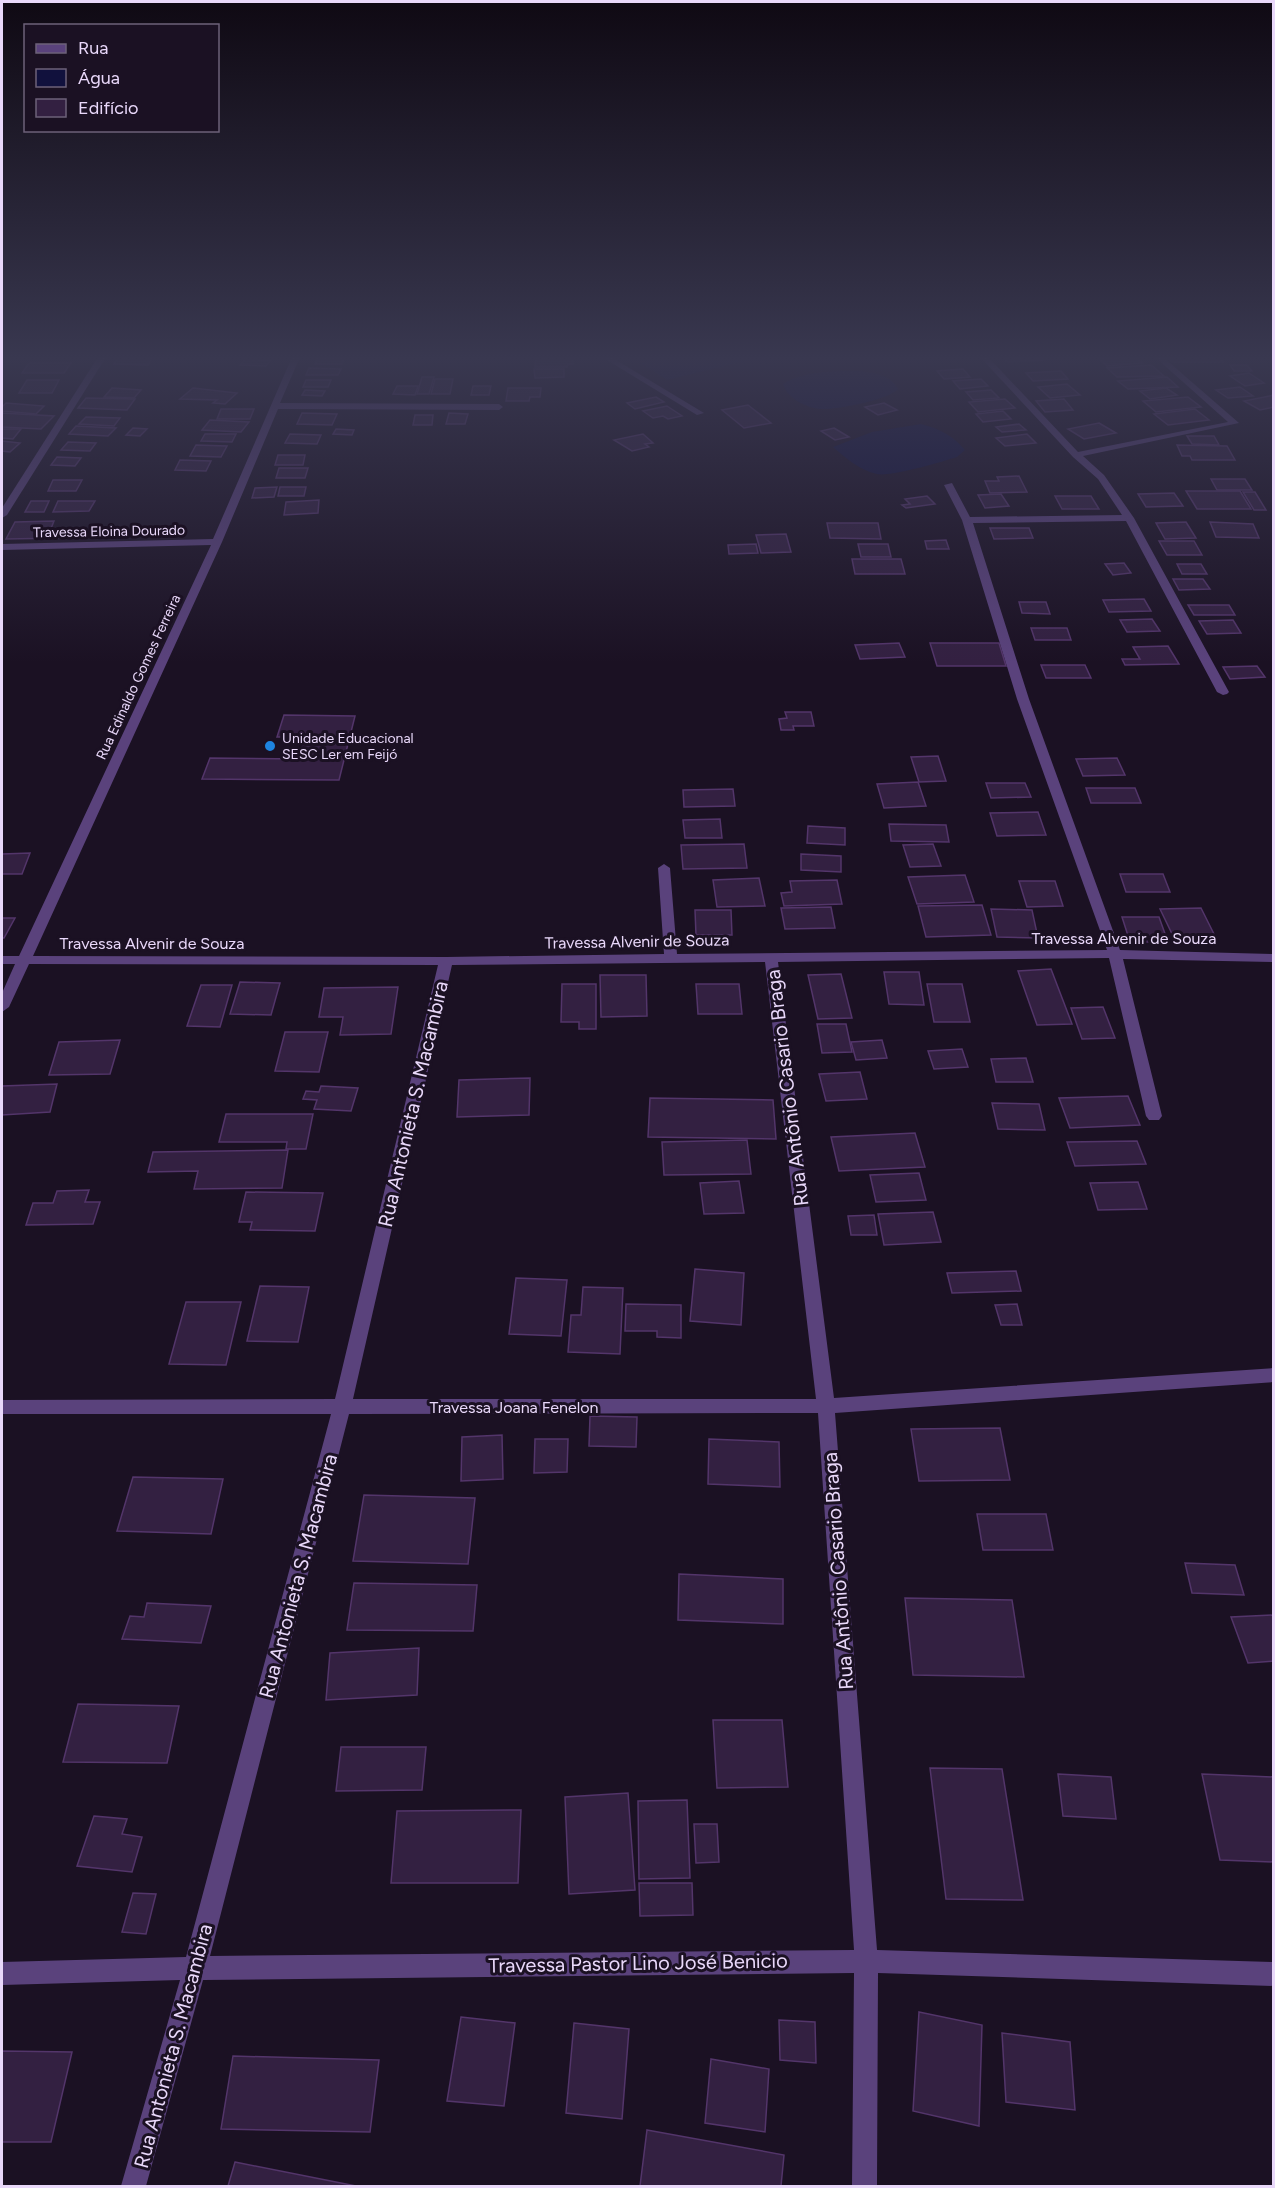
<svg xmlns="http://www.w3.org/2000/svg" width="1275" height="2188" font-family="Figtree,sans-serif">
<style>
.water{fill:#11113d}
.building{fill:#332041;stroke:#53356a;stroke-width:1.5}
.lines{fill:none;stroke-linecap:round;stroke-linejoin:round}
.minor{fill:#5a427c;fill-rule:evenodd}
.poi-dot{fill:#1e84e0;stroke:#1b1123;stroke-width:2}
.labels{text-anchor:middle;stroke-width:6;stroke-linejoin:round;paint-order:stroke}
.far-street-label{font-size:14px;fill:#e9d8fa;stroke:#1b1123}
.far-poi-label{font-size:14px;fill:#e9d8fa;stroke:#1b1123;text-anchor:start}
.street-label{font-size:16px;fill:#e9d8fa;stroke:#1b1123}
.near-street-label{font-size:20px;fill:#e9d8fa;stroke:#1b1123}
</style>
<rect width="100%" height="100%" fill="#1b1123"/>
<g class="water">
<polygon points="661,357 743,357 744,361 667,380 641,363"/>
<path d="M857,371C872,372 890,374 898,389C889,400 835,410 821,409C806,408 787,398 783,384C803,371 833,371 857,371Z"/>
<path d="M921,424C940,429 952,435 965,450L957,457C941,462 891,477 877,474C859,470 847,459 833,447L872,432Z"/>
</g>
<g class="building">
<polygon points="119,357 153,357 148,365 114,364"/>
<polygon points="536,357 573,357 573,364 568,364 567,367 535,367"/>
<polygon points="1003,357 1039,357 1043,360 1007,362"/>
<polygon points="1135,357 1142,363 1107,366 1099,358"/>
<polygon points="1168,357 1219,357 1223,362 1172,362"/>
<polygon points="318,358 344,358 342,364 315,364"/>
<polygon points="245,359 270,361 266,366 240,365"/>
<polygon points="29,363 71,363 64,373 22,373"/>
<polygon points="1151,365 1164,376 1117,377 1107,368"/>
<polygon points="1230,365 1247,365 1252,371 1234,371"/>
<polygon points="309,368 341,369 338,375 306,375"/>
<polygon points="534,369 564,369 564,377 535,378"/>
<polygon points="963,369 970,377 944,379 937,371"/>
<polygon points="1061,371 1068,379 1033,381 1026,373"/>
<polygon points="1249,373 1264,383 1245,386 1230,376"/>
<polygon points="422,377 434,377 429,394 417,394"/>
<polygon points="1167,377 1178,387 1128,389 1118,381"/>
<polygon points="435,379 453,379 450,394 431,394"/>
<polygon points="981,379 988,386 960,389 953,381"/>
<polygon points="27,380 59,380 52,393 19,393"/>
<polygon points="306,380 331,380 328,387 303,387"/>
<polygon points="1067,384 1080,395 1050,398 1038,387"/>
<polygon points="397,386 418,386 415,395 393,394"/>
<polygon points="473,386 491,386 489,395 471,395"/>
<polygon points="1240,387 1253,396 1228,398 1216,390"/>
<polygon points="112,388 141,390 134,398 104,397"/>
<polygon points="193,388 237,393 225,404 213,403 217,400 180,399"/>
<polygon points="508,388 541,388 540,397 530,397 529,401 506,401"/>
<polygon points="1166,388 1177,395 1150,399 1140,391"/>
<polygon points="305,390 325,391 322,396 302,395"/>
<polygon points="991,390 999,398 973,400 966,392"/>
<polygon points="1274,395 1274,407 1260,410 1244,401"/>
<polygon points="656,397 664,402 635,409 627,403"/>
<polygon points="1188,397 1201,407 1156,412 1143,401"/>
<polygon points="86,398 135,399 127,410 78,408"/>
<polygon points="1005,399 1015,408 978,412 969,402"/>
<polygon points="1064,399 1073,410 1045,412 1036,401"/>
<polygon points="6,403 44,406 36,414 2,411 2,407"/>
<polygon points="884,403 897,410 878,415 865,407"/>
<polygon points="748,405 771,423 744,428 722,410"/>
<polygon points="667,406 682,416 668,419 663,416 653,418 643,411"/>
<polygon points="221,409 254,409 250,419 217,419"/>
<polygon points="1195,409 1209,420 1168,425 1154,414"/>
<polygon points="1003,411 1011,419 983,422 976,414"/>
<polygon points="2,413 54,416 41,429 2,427"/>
<polygon points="302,413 337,414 332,425 297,424"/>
<polygon points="449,413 468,414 465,424 446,424"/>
<polygon points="415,415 433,415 432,425 413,425"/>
<polygon points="86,417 120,418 114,426 79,424"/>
<polygon points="210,420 249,422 241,432 202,430"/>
<polygon points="1099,423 1116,433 1084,439 1068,429"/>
<polygon points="1019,424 1026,430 1002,432 996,427"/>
<polygon points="76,426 116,428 108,436 69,434"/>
<polygon points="133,428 147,429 140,436 126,435"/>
<polygon points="834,428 849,437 835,440 821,431"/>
<polygon points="2,429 21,429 13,439 2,438"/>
<polygon points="336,429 354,430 352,435 333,434"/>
<polygon points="205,434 236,434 232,442 201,441"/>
<polygon points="290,434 321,435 317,444 285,443"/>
<polygon points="643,434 653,443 645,444 649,447 632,451 614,440"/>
<polygon points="1027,434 1036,443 1005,446 996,438"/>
<polygon points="1187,436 1214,436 1219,445 1192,444"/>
<polygon points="2,441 20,443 10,452 2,451"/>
<polygon points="68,442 96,443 90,451 61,450"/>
<polygon points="196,445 227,446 221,457 190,456"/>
<polygon points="1177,445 1227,446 1235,460 1192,460 1190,456 1182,456"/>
<polygon points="278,455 305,455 303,465 275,465"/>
<polygon points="57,457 81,458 75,466 51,465"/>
<polygon points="180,460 211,461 206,471 175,470"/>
<polygon points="279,468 308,468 305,478 276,478"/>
<polygon points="1019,476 1027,492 990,493 985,481 999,481 997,477"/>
<polygon points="1211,479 1245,479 1252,490 1217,490"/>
<polygon points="53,480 82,480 76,491 48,491"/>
<polygon points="277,487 274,497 252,498 255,488"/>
<polygon points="280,487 306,487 304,496 278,496"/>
<polygon points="1186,491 1240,491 1251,509 1197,509"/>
<polygon points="1243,492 1255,492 1266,510 1254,510"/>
<polygon points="1174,493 1183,506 1146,507 1138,494"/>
<polygon points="1001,494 1009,506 985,508 978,495"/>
<polygon points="927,496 935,504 906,508 902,505 910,504 905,499"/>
<polygon points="1055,496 1091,496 1099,509 1062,509"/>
<polygon points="319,500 318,513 284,515 286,502"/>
<polygon points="31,501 49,501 44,512 25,512"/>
<polygon points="58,501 95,501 89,511 53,512"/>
<polygon points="54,521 50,531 66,531 62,538 6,539 15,522"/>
<polygon points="1186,522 1196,538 1165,539 1156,523"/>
<polygon points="1210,522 1253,524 1259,538 1216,537"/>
<polygon points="827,523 878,523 881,539 830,538"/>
<polygon points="990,528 1029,528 1033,538 994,539"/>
<polygon points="786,534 791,552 761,553 756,535"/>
<polygon points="946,540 949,549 927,549 925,541"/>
<polygon points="1159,541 1194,541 1202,555 1167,555"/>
<polygon points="756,544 758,553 729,554 728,545"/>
<polygon points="858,544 888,544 891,557 861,557"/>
<polygon points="852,559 901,559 905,574 855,574"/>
<polygon points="1124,563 1131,573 1113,575 1105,564"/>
<polygon points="1177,564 1201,564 1207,574 1182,574"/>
<polygon points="1173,579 1203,579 1210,589 1179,590"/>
<polygon points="1144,599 1151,611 1109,612 1103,600"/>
<polygon points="1019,602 1046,602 1050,614 1022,613"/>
<polygon points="1188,605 1229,605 1235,615 1194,615"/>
<polygon points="1152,619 1160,631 1127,632 1120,620"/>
<polygon points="1233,620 1241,633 1207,634 1199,621"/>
<polygon points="1031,628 1067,628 1071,640 1035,640"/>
<polygon points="899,643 905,657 860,659 855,645"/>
<polygon points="930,643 999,643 1006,666 937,666"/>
<polygon points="1168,646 1179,664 1125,665 1122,659 1140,659 1133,647"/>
<polygon points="1041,665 1085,665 1091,678 1046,678"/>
<polygon points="1257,666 1265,677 1230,679 1223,667"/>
<polygon points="785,712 811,712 814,726 793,726 794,730 781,730 779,719 787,718"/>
<polygon points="284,715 355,716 339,780 202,779 210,758 299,759 305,737 277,737"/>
<polygon points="938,756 946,781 919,782 911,757"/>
<polygon points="1117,758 1125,775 1083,776 1076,759"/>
<polygon points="918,782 926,806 884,808 877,784"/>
<polygon points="986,783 1025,783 1031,797 991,798"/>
<polygon points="1086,788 1135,788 1141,803 1091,803"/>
<polygon points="733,789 735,806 684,807 683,790"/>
<polygon points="1038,812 1046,835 997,836 990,813"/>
<polygon points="720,819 722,838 685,838 683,820"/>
<polygon points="889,824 946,825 949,842 891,841"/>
<polygon points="808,826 845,828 845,845 807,843"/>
<polygon points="744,844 747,868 683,869 681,845"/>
<polygon points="933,844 941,866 910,867 903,845"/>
<polygon points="30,853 22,874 2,874 2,854"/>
<polygon points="801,854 841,856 841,872 801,870"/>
<polygon points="1120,874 1163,874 1170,892 1126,892"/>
<polygon points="965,875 974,902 917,904 908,877"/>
<polygon points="759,878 765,906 717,907 713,880"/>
<polygon points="837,880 842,904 784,906 781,893 792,892 790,881"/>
<polygon points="1019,881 1055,881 1063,906 1027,907"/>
<polygon points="982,905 991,935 926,937 918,906"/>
<polygon points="831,907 835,928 785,929 781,908"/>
<polygon points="1201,908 1215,936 1174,938 1160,909"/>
<polygon points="991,909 1032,910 1038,938 997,937"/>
<polygon points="695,910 731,910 732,935 696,935"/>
<polygon points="1122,917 1159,917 1168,942 1130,942"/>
<polygon points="2,918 15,918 4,938 2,938"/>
<polygon points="1051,969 1072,1024 1037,1025 1018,971"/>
<polygon points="884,972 919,972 924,1005 889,1004"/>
<polygon points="841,974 852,1018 818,1019 808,975"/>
<polygon points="600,975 646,975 647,1016 601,1017"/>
<polygon points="240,982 280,983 271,1015 230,1014"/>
<polygon points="562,984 596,984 596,1029 579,1029 579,1022 561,1022"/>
<polygon points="696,984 739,984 742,1014 698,1014"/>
<polygon points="927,984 962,984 970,1022 934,1022"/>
<polygon points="201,985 232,985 220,1027 187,1026"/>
<polygon points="398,987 391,1034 340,1035 343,1017 319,1017 324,988"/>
<polygon points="1103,1007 1115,1038 1082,1039 1071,1008"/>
<polygon points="817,1024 846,1024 852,1052 822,1053"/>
<polygon points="285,1032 328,1032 319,1072 275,1071"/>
<polygon points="120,1040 110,1074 49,1075 59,1042"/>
<polygon points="882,1040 887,1058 856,1060 851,1042"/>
<polygon points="962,1049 968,1067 934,1069 928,1051"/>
<polygon points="1026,1058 1033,1082 996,1082 991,1059"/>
<polygon points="860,1072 867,1099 826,1101 819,1074"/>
<polygon points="530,1078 529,1115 457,1117 459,1080"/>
<polygon points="57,1084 50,1112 2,1115 2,1086"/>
<polygon points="321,1086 358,1088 351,1111 314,1109 317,1100 303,1099 306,1091 319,1092"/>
<polygon points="1128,1096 1140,1125 1070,1128 1059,1098"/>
<polygon points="650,1098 773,1100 776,1139 648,1137"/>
<polygon points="992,1103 1039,1104 1045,1130 998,1129"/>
<polygon points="226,1114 313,1114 306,1149 286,1149 287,1142 219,1142"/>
<polygon points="915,1133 925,1167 839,1171 831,1137"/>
<polygon points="747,1140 751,1174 664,1175 662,1142"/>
<polygon points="1137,1141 1146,1164 1075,1166 1067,1142"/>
<polygon points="288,1150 282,1188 194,1189 198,1171 148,1172 153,1152"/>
<polygon points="919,1173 926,1200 876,1202 870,1175"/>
<polygon points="739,1181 744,1213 704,1214 700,1183"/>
<polygon points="1138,1182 1147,1209 1098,1210 1090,1183"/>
<polygon points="89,1190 85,1202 100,1202 93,1224 26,1225 33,1203 53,1203 57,1191"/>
<polygon points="246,1192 323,1193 315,1231 250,1230 252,1222 239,1222"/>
<polygon points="933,1212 941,1242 884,1245 878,1214"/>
<polygon points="874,1215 877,1235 851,1235 848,1216"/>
<polygon points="695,1269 744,1273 741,1325 690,1321"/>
<polygon points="1016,1271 1021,1291 952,1293 947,1273"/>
<polygon points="516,1278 567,1280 561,1336 509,1334"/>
<polygon points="260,1286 309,1287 298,1342 247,1341"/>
<polygon points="583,1287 623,1288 620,1354 568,1352 571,1315 581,1315"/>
<polygon points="186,1302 241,1302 226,1365 169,1364"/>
<polygon points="626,1304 681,1305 681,1338 657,1337 657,1331 625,1331"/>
<polygon points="1017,1304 1022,1325 1001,1325 995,1305"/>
<polygon points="590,1416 637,1417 636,1447 589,1446"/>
<polygon points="1000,1428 1010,1480 919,1481 911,1429"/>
<polygon points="502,1435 503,1479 461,1481 462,1437"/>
<polygon points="535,1439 568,1439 567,1472 534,1473"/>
<polygon points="709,1439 779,1442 780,1487 708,1484"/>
<polygon points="133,1477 223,1479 211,1534 117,1531"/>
<polygon points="364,1495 475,1498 468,1564 353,1561"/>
<polygon points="977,1514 1046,1514 1053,1550 983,1550"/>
<polygon points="1185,1563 1235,1565 1244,1595 1192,1593"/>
<polygon points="679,1574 783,1579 783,1624 678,1620"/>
<polygon points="354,1583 477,1585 473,1631 347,1630"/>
<polygon points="905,1598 1012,1600 1024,1677 913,1675"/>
<polygon points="147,1603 211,1606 201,1643 122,1639 130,1616 144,1617"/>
<polygon points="1274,1615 1274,1661 1248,1663 1231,1617"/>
<polygon points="419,1648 417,1695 326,1700 330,1653"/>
<polygon points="78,1704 179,1706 167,1763 63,1762"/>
<polygon points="713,1720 782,1720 788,1787 717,1788"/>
<polygon points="341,1747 426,1747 422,1790 336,1791"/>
<polygon points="930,1768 1002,1769 1023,1900 946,1899"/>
<polygon points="1058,1774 1111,1777 1116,1819 1063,1816"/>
<polygon points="1202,1774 1274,1777 1274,1862 1220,1860"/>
<polygon points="628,1793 635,1890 569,1894 565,1797"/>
<polygon points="687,1800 690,1878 639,1879 638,1801"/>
<polygon points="521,1810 518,1883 391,1883 397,1811"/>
<polygon points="94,1816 127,1819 122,1834 142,1837 132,1872 77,1866"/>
<polygon points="694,1824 717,1824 719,1862 696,1863"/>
<polygon points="639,1883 692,1883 693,1915 640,1916"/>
<polygon points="133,1893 156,1894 146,1934 122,1932"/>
<polygon points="919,2012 982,2025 979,2126 913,2111"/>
<polygon points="461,2017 515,2023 504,2106 447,2101"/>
<polygon points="779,2020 815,2022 816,2063 780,2060"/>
<polygon points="574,2023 629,2029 622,2119 566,2113"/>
<polygon points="1002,2033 1070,2042 1075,2110 1006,2102"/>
<polygon points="2,2051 72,2052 51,2142 2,2142"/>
<polygon points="233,2056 379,2060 370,2132 221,2129"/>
<polygon points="711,2059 769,2069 765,2132 705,2123"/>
<polygon points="647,2130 784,2155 781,2186 640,2186"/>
<polygon points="235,2162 356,2186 228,2186"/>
</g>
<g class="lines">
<g class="minor">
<polygon points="98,357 106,357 7,515 2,518 2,508"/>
<path d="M292,357H300L280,403L499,404L503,407L499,410L278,409L222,542L33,956L446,957L664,954L658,868L664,864L670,868L677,954L1107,950L1017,699L962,520L944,485L952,483L970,517L1122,515L1098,479L1073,457L980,357H988L1078,452L1228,422L1155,357H1163L1239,423L1083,456L1104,475L1134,518L1229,692L1227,694L1223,695L1217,692L1126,521L973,523L1029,699L1120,950L1274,954V962L1123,959L1162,1116L1159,1120H1149L1146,1116L1109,958L778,962L834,1398L1274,1368V1382L835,1413L877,1950L1274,1962V1986L878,1973L877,2186H852L854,1973L203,1980L146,2186H121L180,1980L2,1985V1962L186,1957L331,1414H2V1400L335,1399L438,965L29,964L9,1007L2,1012V993L15,964H2V956H19L211,545L2,550V544L213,539ZM765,962L816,1399H353L452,965ZM818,1413L854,1950L210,1956L349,1414Z"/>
<polygon points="602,357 611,357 704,413 697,415"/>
</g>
</g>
<linearGradient id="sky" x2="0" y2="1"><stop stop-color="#0f0913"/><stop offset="0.54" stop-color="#393850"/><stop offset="1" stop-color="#393850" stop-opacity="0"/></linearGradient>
<rect width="1275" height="663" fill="url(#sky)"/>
<circle class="poi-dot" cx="270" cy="746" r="6"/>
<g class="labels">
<g class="far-street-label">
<text transform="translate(109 531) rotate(-1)" y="5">Travessa Eloina Dourado</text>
<text transform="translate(138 677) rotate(-65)" y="5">Rua Edinaldo Gomes Ferreira</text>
</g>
<g class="far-poi-label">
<text x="282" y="743">Unidade Educacional<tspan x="282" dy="16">SESC Ler em Feijó</tspan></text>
</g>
<g class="street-label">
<text x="1124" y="944">Travessa Alvenir de Souza</text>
<text transform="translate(637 941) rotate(-1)" y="6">Travessa Alvenir de Souza</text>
<text x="152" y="949">Travessa Alvenir de Souza</text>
<text x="514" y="1413">Travessa Joana Fenelon</text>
</g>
<g class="near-street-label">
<text transform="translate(787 1088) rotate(-97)" y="7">Rua Antônio Casario Braga</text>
<text transform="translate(413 1104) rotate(-77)" y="7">Rua Antonieta S. Macambira</text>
<text transform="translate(838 1571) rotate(-94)" y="7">Rua Antônio Casario Braga</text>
<text transform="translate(298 1576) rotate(-75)" y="7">Rua Antonieta S. Macambira</text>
<text transform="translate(638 1963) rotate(-1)" y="7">Travessa Pastor Lino José Benicio</text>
<text transform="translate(173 2046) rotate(-75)" y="7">Rua Antonieta S. Macambira</text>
</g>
</g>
<rect width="1275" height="2188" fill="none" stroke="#e9d8fa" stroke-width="6"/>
<rect x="24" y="24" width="195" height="108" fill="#1b1123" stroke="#6d6179" stroke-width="1.5"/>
<rect x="36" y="44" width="30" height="9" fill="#5a427c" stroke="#6d6179" stroke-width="1.5"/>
<text x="78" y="54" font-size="18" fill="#e9d8fa">Rua</text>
<rect x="36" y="69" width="30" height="18" fill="#11113d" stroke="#6d6179" stroke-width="1.5"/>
<text x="78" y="84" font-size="18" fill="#e9d8fa">Água</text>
<rect x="36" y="99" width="30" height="18" fill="#332041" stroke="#6d6179" stroke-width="1.5"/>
<text x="78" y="114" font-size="18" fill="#e9d8fa">Edifício</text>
</svg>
